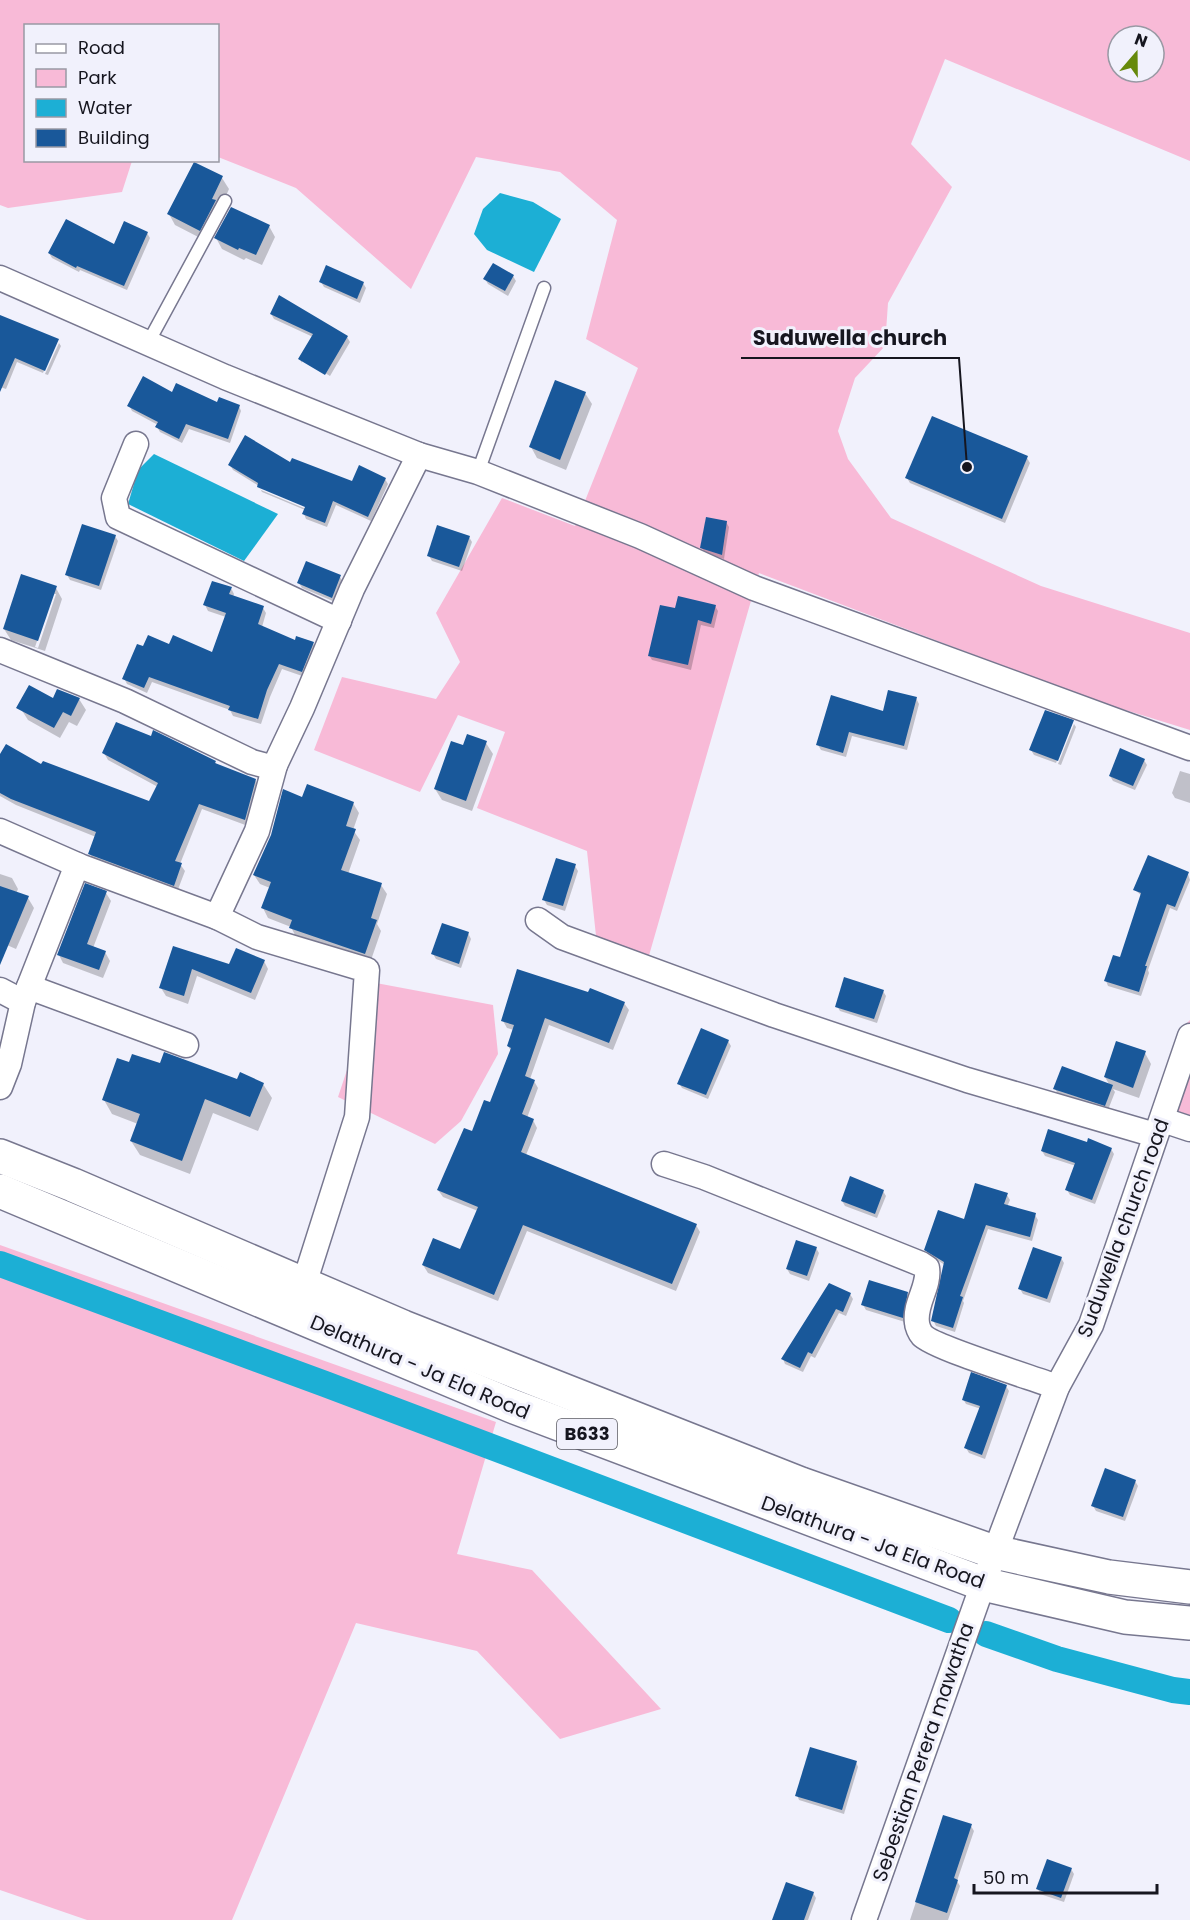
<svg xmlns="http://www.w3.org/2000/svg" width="1190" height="1920" font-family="Poppins,sans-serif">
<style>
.green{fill:#f8bad7;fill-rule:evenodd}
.water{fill:#1cafd5}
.shadow{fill:#0003;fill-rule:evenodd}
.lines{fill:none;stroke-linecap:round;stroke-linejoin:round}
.canal{stroke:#1cafd5;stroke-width:26}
.building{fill:#19589a}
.lane-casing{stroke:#77778f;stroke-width:15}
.street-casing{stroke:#77778f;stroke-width:27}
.primary-casing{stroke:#77778f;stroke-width:36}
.lane{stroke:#fff;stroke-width:12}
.street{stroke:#fff;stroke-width:24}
.primary{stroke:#fff;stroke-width:33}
.labels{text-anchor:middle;stroke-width:6;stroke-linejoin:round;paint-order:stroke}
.shield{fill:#f1f1fc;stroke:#585861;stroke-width:1.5}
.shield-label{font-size:18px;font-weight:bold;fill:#16161f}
.street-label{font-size:20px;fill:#16161f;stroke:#f1f1fc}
.leader{fill:none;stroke:#16161f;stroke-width:2}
.callout-dot{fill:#16161f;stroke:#f1f1fc;stroke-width:2}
.callout-label{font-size:21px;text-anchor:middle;font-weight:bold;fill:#16161f;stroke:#f1f1fc;stroke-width:6;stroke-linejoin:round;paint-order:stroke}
</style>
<rect width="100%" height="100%" fill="#f1f1fc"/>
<g class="green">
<path d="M0,0H1190V161L945,59L911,144L952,187L888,303L885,346L855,378L838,431L848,459L891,518L1041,586L1190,633V730L1093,700L759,573L648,959L596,936L587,851L477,808L505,732L458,715L420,792L314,750L342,677L436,699L460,662L436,613L502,498L575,526L638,368L586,339L617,220L560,172L476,157L411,289L296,188L218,157V26H26V160L132,161L122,192L8,208L0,205ZM1118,36H1154V72H1118Z"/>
<polygon points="376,983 493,1005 498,1054 461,1121 435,1144 338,1097"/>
<polygon points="1190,1020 1190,1121 1171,1110 1162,1098 1186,1024"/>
<polygon points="0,1245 496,1422 457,1554 532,1570 661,1709 560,1739 477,1651 356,1623 232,1920 87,1920 0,1890"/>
</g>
<g class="water">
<polygon points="500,193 533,202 561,219 534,272 487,250 474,234 483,209"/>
<polygon points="154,454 278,514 244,561 128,504 138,470"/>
</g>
<g class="shadow">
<polygon points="195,164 222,178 229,189 206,241 175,225 169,214"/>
<polygon points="269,226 275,237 262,265 246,258 244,260 222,249 216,238"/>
<polygon points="147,233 150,238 127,290 80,270 79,272 52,258 49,253 115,246"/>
<polygon points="513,276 516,281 508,296 488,284 485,279"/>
<polygon points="321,282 363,283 366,288 360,303 324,287"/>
<polygon points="271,314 347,337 350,342 330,376 302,359 302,363 300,359 313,337 274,319"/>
<polygon points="0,323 58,342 56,342 43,373 17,362 6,389 0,387"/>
<polygon points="59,343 61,346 48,375 45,374"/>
<polygon points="585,393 592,404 566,470 537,458 531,447"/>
<polygon points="173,394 218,404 239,406 241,411 230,443 189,429 182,443 160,432 157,427 158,425 132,411 129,405"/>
<polygon points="1027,458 1030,463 1005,523 910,483 907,478"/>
<polygon points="291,464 353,483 385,479 388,484 371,521 336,505 327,527 306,519 304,514 305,510 262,492 259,487 261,490 311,511 312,508 259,486 233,470 230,465"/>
<polygon points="726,522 729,527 724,559 705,553 702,548"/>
<polygon points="115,536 118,541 101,590 70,580 67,575"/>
<polygon points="469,537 472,542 462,571 432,561 429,556"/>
<polygon points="340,577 343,582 335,602 302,588 299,583"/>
<path d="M56,588L62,599L45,651L11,640L4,629ZM53,594H56L38,648L35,647Z"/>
<polygon points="231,588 234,594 233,597 263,608 266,613 262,627 295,642 313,643 316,649 305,677 282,669 270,697 261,724 233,716 230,710 152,682 147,693 127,684 124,678 144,648 170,646 213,654 226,617 208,611 205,605"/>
<polygon points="715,606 718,611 714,628 701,625 691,670 652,660 649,655"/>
<polygon points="916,698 919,704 907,750 852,736 846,757 821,750 818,745"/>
<polygon points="79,699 86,710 77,726 69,722 60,738 28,720 21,709 53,700"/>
<polygon points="1073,722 1056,763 1034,755 1031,750"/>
<polygon points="1074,724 1076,727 1061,765 1058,764"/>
<polygon points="486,743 493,754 472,811 442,800 435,789"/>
<polygon points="104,753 215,762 217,765 255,780 259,787 248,826 202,809 180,864 185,871 177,892 94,861 90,854 96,837 16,805 0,796 0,757 42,767 150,803 158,787 108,760"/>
<polygon points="1144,760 1147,765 1135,790 1113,781 1110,776"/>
<polygon points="1180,771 1190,774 1190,803 1175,798 1172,793"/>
<polygon points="303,799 353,803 359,813 353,830 360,840 348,874 381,885 387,894 377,924 381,931 370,963 296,937 291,927 268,918 263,908 270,888 260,884 254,875"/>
<polygon points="575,866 578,871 565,911 547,905 544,900"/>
<polygon points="0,874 12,878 18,889 16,894 28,898 34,908 16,949 0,942"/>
<polygon points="1188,874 1190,880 1177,911 1170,908 1148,970 1149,973 1141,996 1108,986 1106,981 1121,959 1142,896 1135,890"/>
<polygon points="106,893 111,901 93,948 105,952 110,961 103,978 63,963 59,955"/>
<polygon points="468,933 471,939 461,968 436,959 433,954"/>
<polygon points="174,948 230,966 264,961 268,969 255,1000 197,976 188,1004 166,996 161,988"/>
<polygon points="883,991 886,996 877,1023 840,1011 837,1006"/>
<polygon points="589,994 624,1003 629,1010 613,1050 549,1025 530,1079 534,1081 538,1088 527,1118 533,1120 537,1128 526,1155 696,1225 700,1232 676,1291 527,1231 498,1301 428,1273 423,1265 461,1251 478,1211 443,1197 438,1190 491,1104 511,1051 508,1046 514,1030 507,1028 503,1021"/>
<polygon points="728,1041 731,1046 708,1099 682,1088 679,1083"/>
<polygon points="1145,1053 1151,1064 1139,1098 1113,1089 1115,1092 1108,1110 1058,1094 1055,1089 1110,1086 1105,1077"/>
<polygon points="130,1064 160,1065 238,1081 263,1084 272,1098 258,1131 213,1113 190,1174 140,1155 131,1141 138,1124 112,1114 104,1100"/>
<polygon points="1088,1144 1111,1149 1114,1154 1095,1204 1070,1195 1067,1190 1076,1166 1045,1156 1042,1151"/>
<polygon points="883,1191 886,1196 877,1218 845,1206 842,1201"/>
<polygon points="1007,1195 1010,1200 1007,1207 1035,1215 1038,1220 1032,1241 988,1229 963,1301 964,1303 955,1332 936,1326 933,1320 945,1265 929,1255 926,1250 965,1221"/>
<polygon points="816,1248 819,1253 809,1281 790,1274 787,1269"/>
<polygon points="1061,1258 1064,1263 1050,1303 1023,1294 1020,1289"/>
<polygon points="850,1294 853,1299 846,1316 839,1313 815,1358 811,1356 803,1372 785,1364 783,1359"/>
<polygon points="907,1294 910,1299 905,1322 866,1310 863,1305"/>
<polygon points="1006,1386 1009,1391 985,1459 969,1453 966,1448 981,1409 966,1404 963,1399"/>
<polygon points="1135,1481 1138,1486 1125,1521 1096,1511 1093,1506"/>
<polygon points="856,1762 858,1767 844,1814 799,1800 797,1795"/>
<polygon points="944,1817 971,1826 974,1831 957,1881 960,1886 948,1920 910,1920"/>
<polygon points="1071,1869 1074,1874 1064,1902 1040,1894 1038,1889"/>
<polygon points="813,1893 816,1898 808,1920 774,1920"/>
</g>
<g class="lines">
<g class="canal">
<polyline points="0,1264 325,1384 949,1620"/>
<polyline points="986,1634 1057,1659 1173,1690 1190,1692"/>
</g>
</g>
<g class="building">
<polygon points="194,162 223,176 212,199 216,200 200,231 167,214"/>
<polygon points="231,207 270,225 256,255 239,248 238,250 214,238"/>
<polygon points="66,219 114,244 124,221 148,232 124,286 77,266 76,268 48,253"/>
<polygon points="493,263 514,275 505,291 483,279"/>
<polygon points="326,265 364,282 357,299 319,282"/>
<polygon points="279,295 348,336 325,375 298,359 313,334 270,314"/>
<polygon points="0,315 59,339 45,371 15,358 0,392"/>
<polygon points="143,376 172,392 176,383 217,402 219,397 240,405 228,439 186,424 179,439 155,427 158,422 127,406"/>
<polygon points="555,380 586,392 560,460 529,447"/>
<polygon points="932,416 1028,456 1002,519 905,478"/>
<polygon points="245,435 290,462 292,458 352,481 359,465 386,478 368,517 333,501 325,523 302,514 305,507 257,487 258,483 228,465"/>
<polygon points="706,517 727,521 722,555 700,548"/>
<polygon points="82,524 116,535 99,586 65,575"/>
<polygon points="437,525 470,536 459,567 427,556"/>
<polygon points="306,561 341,575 332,598 297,583"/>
<polygon points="21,574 57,586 38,641 3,629"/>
<polygon points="212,581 232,587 229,594 264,606 258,624 295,640 296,636 314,642 302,672 279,664 267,690 258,719 228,710 230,706 149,677 144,688 122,679 137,644 143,646 148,635 169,644 173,635 212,652 226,613 203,605"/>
<polygon points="678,596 716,605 711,624 698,620 688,665 648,656 660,605 675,608"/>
<polygon points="29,685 53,698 57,689 80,698 71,716 63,712 54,728 16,708"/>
<polygon points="888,690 917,697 904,746 849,732 843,753 816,745 831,695 883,711"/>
<polygon points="1045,710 1074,720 1058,761 1029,750"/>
<polygon points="116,722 151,736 153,730 216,761 215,763 256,779 245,820 199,804 175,861 182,863 174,886 88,854 96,832 11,799 0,793 0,754 6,744 41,764 43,761 149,801 158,783 102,753"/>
<polygon points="467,734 487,741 466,801 434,789 451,741 463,745"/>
<polygon points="1120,748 1145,759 1133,786 1109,776"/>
<polygon points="307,784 354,802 346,826 356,829 341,870 382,883 371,918 377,920 365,954 289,928 292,920 261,908 271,882 253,875 271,835 283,789 302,797"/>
<polygon points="1148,855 1189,872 1175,907 1167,904 1145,966 1147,966 1139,992 1104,981 1113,955 1120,957 1141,893 1133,890"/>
<polygon points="556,858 576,864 563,906 542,900"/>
<polygon points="85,883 107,891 87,944 106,951 99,970 57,955"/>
<polygon points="0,886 29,896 0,965"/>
<polygon points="442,923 469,932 459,964 431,954"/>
<polygon points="173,946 229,964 236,948 265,960 251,993 192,969 184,996 159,988"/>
<polygon points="517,969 588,992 590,988 625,1002 609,1043 545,1018 525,1076 535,1080 522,1114 534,1119 521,1152 697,1224 672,1284 523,1225 494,1295 422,1265 433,1238 460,1249 478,1207 437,1190 464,1128 472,1131 484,1100 490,1102 511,1048 507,1046 514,1025 501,1021"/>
<polygon points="844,977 884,990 874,1019 835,1007"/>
<polygon points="701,1028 729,1040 706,1095 677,1084"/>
<polygon points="1116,1041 1146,1051 1133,1088 1104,1077"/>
<polygon points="164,1052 237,1079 240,1072 264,1083 250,1117 205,1099 182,1161 130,1141 140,1114 102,1100 117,1058 129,1062 132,1054 160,1063"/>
<polygon points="1062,1066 1113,1085 1105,1106 1053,1089"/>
<polygon points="1048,1129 1087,1142 1088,1138 1112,1148 1092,1200 1065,1190 1075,1163 1041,1151"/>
<polygon points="850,1176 884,1190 875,1214 841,1201"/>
<polygon points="975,1183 1008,1193 1004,1204 1036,1213 1030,1237 986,1225 960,1296 963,1297 953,1328 931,1321 944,1262 924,1250 938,1210 964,1219"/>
<polygon points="796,1240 817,1247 807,1276 786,1269"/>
<polygon points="1033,1247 1062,1257 1047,1299 1018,1289"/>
<polygon points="869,1280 908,1292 903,1318 861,1305"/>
<polygon points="829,1283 851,1293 843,1312 836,1309 812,1354 808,1352 800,1368 781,1359"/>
<polygon points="971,1372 1007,1385 982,1455 964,1448 980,1406 962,1400"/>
<polygon points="1105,1468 1136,1480 1123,1517 1091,1506"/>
<polygon points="810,1747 857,1761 842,1810 795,1796"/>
<polygon points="943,1815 972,1824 954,1878 958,1880 947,1913 915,1902"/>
<polygon points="1047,1859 1072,1868 1061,1898 1036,1889"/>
<polygon points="786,1882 814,1892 804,1920 772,1920"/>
</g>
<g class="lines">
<defs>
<g id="lane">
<polyline points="148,343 225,201"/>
<polyline points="478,472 544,288"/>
</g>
<g id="street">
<polyline points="0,278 225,377 419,455 478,472 640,536 754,588 1190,748"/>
<polyline points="136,444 114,498 118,517 339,621"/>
<polyline points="0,650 125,701 252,762 267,766 275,765 302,708 352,589 419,455"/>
<polyline points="275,765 257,831 217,917 257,937 367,970 357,1117 304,1284"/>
<polyline points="0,831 82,867 217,917"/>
<polyline points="538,920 562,937 774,1015 967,1080 1155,1135"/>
<polyline points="29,987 186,1045"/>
<polyline points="0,990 23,1002"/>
<polyline points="0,1087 9,1064 23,1002 77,865"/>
<polyline points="1163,1120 1190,1129"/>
<path d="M664,1164L704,1177L921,1264L927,1268C930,1287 914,1303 917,1323C917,1326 920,1333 922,1335C932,1347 1036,1379 1057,1387"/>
<polyline points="864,1920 983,1584 1057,1387 1091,1325 1190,1036"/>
</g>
<g id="primary">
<polyline points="0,1156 73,1185 403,1327 801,1484 994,1552 1109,1577 1190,1587"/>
<polyline points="0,1191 512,1406 983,1584 1125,1617 1190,1623"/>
</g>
</defs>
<use href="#lane" class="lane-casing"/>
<use href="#street" class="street-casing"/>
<use href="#primary" class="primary-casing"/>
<use href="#lane" class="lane"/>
<use href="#street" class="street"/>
<use href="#primary" class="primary"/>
</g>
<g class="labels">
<rect class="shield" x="557" y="1419" width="60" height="30" rx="4.5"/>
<g class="shield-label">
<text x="587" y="1440">B633</text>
</g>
<g class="street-label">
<text transform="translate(1123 1228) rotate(-70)" y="7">Suduwella church road</text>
<text transform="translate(420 1367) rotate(23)" y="7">Delathura - Ja Ela Road</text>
<text transform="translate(873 1542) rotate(20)" y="7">Delathura - Ja Ela Road</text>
<text transform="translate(923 1752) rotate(-71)" y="7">Sebestian Perera mawatha</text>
</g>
</g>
<path class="leader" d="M967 467L959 358H741"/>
<circle class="callout-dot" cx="967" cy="467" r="6"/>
<g class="callout-label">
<text x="850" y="345">Suduwella church</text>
</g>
<rect x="24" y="24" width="195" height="138" fill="#f1f1fc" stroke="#9999a4" stroke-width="1.5"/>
<rect x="36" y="44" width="30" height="9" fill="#ffffff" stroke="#9999a4" stroke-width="1.5"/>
<text x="78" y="54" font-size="18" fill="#16161f">Road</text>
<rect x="36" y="69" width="30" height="18" fill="#f8bad7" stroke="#9999a4" stroke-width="1.5"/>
<text x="78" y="84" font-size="18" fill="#16161f">Park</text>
<rect x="36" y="99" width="30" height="18" fill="#1cafd5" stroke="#9999a4" stroke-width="1.5"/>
<text x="78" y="114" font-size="18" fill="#16161f">Water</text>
<rect x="36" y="129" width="30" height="18" fill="#19589a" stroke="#9999a4" stroke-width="1.5"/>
<text x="78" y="144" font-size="18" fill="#16161f">Building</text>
<g transform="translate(1136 54) rotate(20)"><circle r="28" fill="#f1f1fc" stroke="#9999a4" stroke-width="1.5"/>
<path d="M0-4.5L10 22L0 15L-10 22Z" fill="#66890b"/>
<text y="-9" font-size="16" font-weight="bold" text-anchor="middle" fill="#16161f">N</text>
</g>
<path d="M974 1884v9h183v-9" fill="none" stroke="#16161f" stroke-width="3"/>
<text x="983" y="1884" font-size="18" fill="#16161f" stroke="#f1f1fc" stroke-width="4.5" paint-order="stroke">50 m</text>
</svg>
